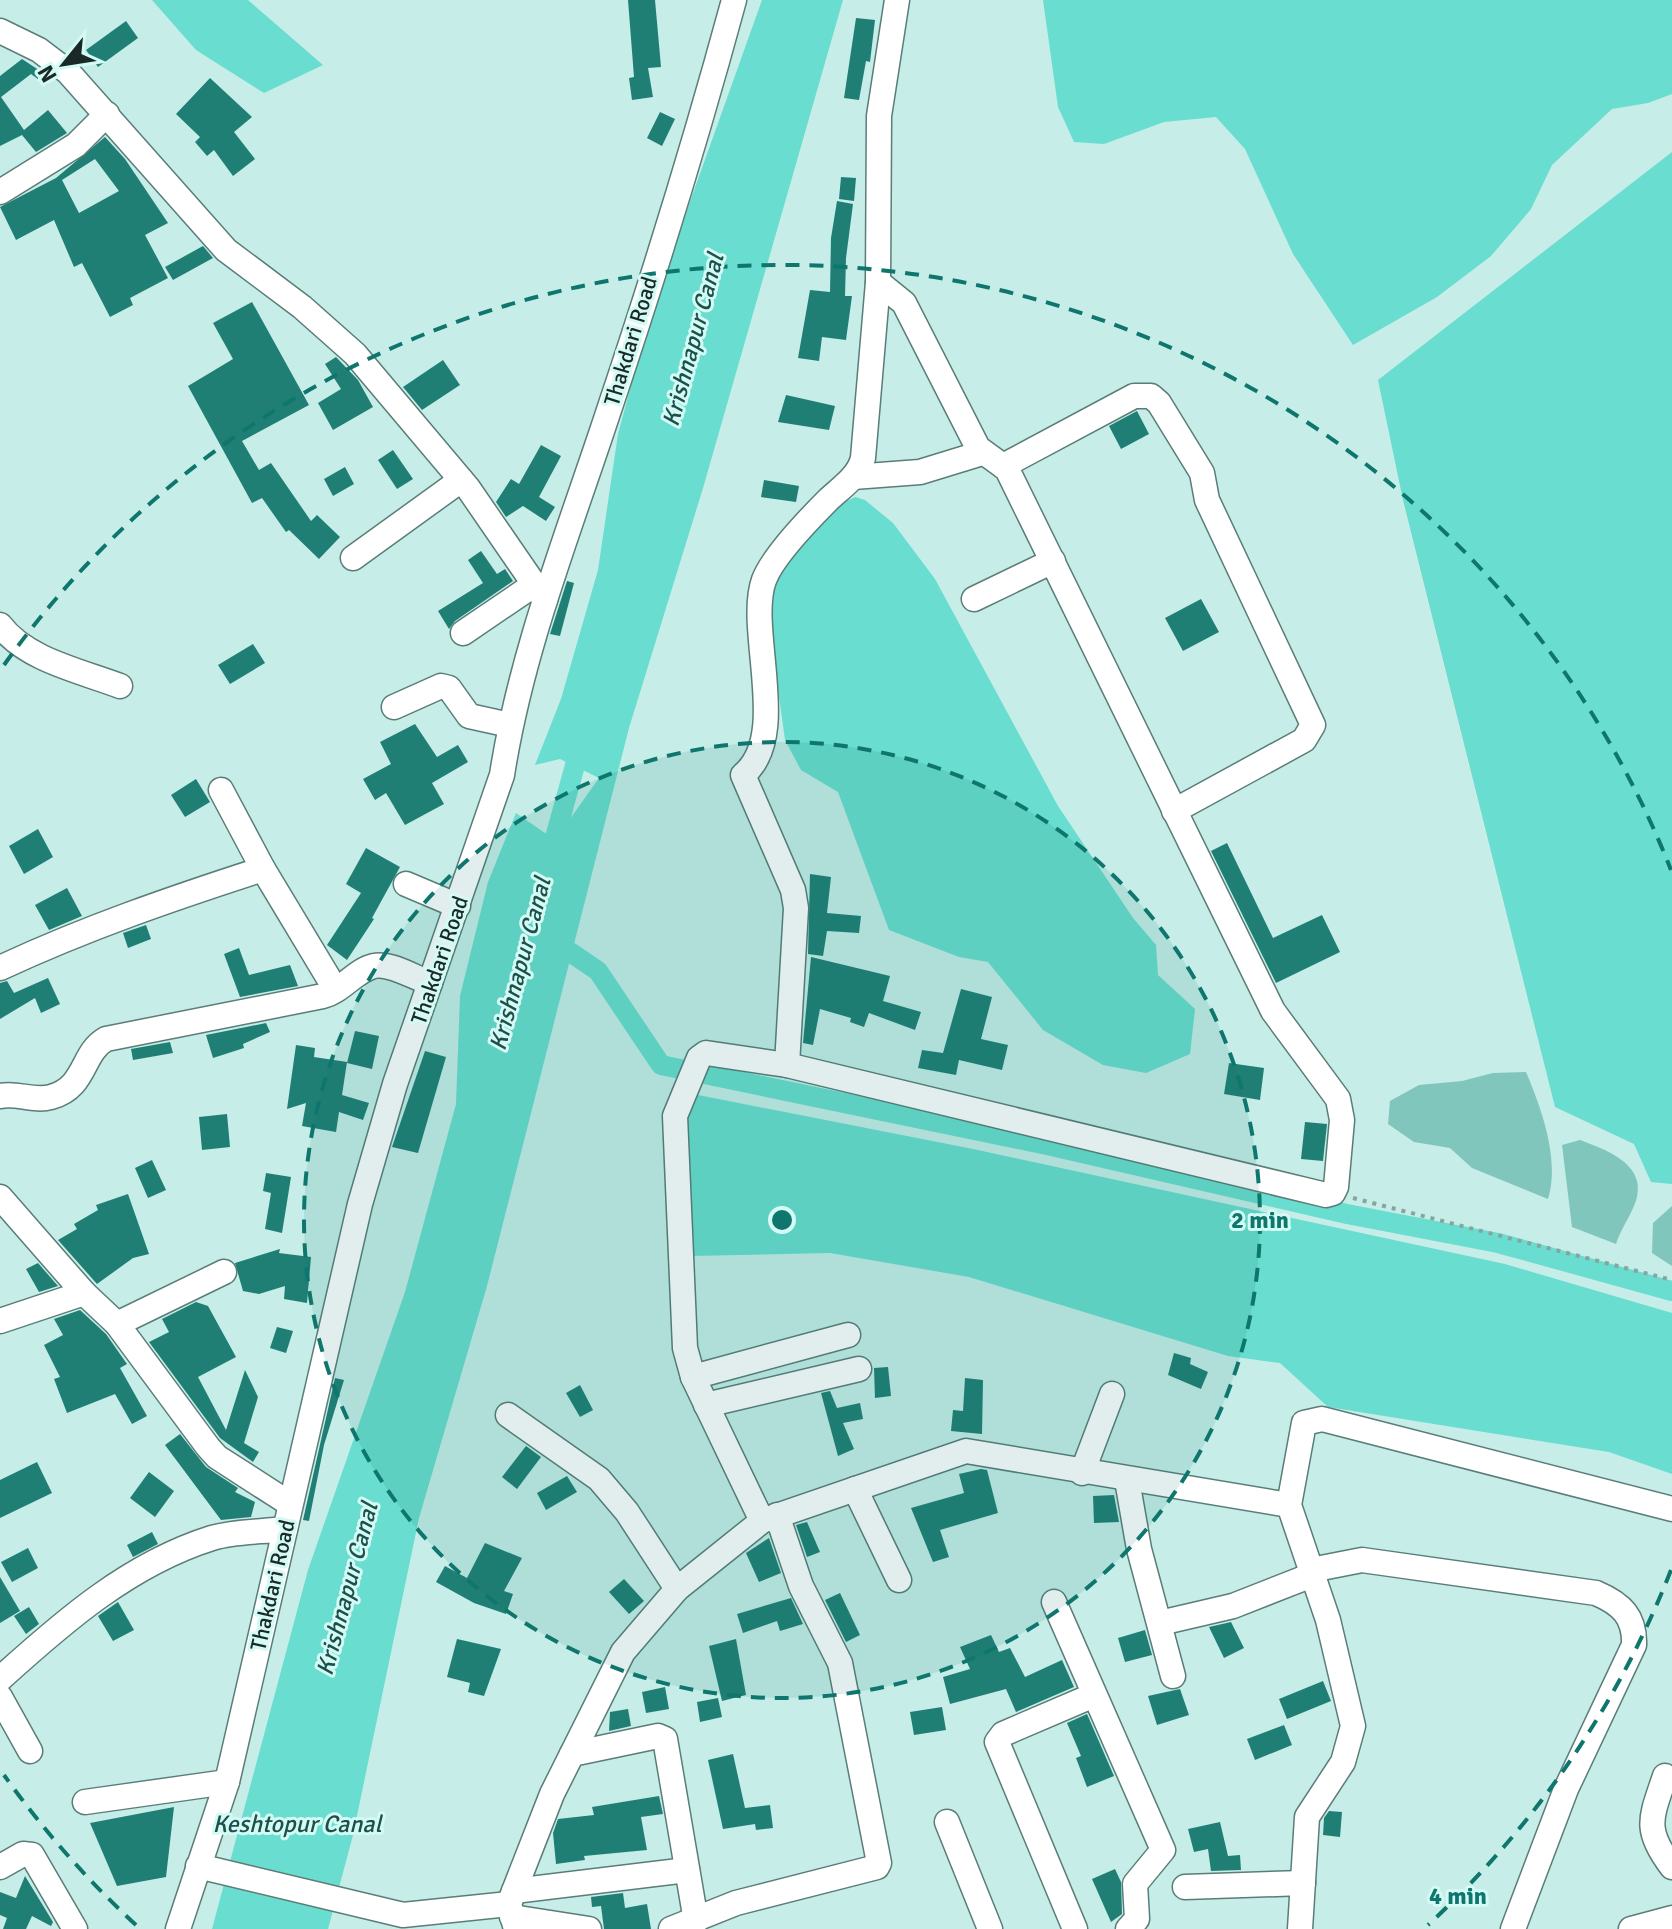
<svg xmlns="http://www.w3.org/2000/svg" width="1672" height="1929" font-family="Signika,sans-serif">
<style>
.green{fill:#80c6bc}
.water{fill:#69ddcf}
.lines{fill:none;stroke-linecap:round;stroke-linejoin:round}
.canal{stroke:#69ddcf;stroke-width:20}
.building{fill:#207f75;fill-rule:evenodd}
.minor-casing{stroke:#5a7d78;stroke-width:27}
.path{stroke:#86a5a0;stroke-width:4;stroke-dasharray:4 6;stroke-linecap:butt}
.minor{stroke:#fff;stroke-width:24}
.ring{fill:none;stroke:#0f766e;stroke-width:4;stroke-dasharray:14 10}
.labels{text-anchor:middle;stroke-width:6;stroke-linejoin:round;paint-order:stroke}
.street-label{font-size:22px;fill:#1a2927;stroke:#d3faf4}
.water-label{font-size:24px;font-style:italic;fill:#1d504a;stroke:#d3faf4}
.centre{fill:#0f766e;stroke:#d3faf4;stroke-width:4}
.ring-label{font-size:24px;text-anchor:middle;font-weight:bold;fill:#0f766e;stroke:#d3faf4;stroke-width:6;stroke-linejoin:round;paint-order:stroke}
</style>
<rect width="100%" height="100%" fill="#c6ede7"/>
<g class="green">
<path d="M1526,1072C1542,1110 1560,1160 1548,1199L1472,1168L1450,1148L1414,1142L1388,1124L1390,1101L1419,1085L1462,1081L1493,1073Z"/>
<path d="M1580,1140C1604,1149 1645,1163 1637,1197C1633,1213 1621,1228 1616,1244L1572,1227L1562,1145Z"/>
<polygon points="1672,1206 1672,1266 1652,1253 1653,1223"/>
</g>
<g class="water">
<polygon points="152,0 248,0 323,65 264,93 196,50"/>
<polygon points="762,0 843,0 703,488 629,728 487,1286 419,1518 353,1835 328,1929 212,1929 308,1570 405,1292 456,1104 460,996 488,882 516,813 555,840 599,778 560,759 535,765 561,699 598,570 618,434 652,308"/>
<polygon points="1043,0 1672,0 1672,94 1648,103 1612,109 1552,165 1531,209 1491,256 1437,297 1353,345 1293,254 1245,149 1216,117 1164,122 1104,144 1074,142 1058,107"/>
<polygon points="1672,152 1672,1184 1651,1182 1634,1144 1555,1107 1403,500 1378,380"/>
<polygon points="855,497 865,500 893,523 935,579 1058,806 1133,918 1156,945 1158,975 1195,1009 1190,1054 1146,1073 1103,1065 1043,1030 988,962 959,957 889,930 838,792 801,770 785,740 767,610 771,580 805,539 845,502"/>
<polygon points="688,1093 973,1149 1505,1264 1672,1313 1672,1474 1609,1452 1328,1407 1280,1363 1228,1356 969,1277 830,1253 689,1256 679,1116"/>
</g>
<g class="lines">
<g class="canal">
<polyline points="548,863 582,740"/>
<polyline points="570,952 598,971 661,1065 1047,1145 1347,1214 1498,1243 1672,1291"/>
</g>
</g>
<g class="building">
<polygon points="628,0 655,0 661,67 648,68 653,97 632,100 629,78 634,77"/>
<polygon points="856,18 875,20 870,62 866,61 859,100 844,98"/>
<polygon points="126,21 138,38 98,67 86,50"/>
<polygon points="22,59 51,78 46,85 31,74 1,97 24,130 48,110 67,133 36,152 22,135 0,146 0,76"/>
<polygon points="210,78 252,117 234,132 255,159 233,176 214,150 207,156 195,142 200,137 176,114"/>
<polygon points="660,112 675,119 662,146 647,138"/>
<path d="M105,137L125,159L168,223L145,235L168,278L130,298L133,305L110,317L82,263L74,267L54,220L16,240L0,207L56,178ZM95,159L119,191L79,213L62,180Z"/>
<polygon points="841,177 856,178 854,201 839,199"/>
<polygon points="837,201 853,204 846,258 845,296 852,296 846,340 822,337 819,361 798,358 810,290 830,292 831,238"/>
<polygon points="203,246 213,258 173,280 165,267"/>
<polygon points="252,302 309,405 242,441 259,470 271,463 311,521 317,515 340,537 319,559 289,530 286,532 262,498 252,503 188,386 233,359 213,323"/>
<polygon points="336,357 358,380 373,407 333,430 318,403 341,389 325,364"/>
<polygon points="443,360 460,385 422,410 403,387"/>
<polygon points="786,395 835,406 829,430 778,422"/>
<polygon points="1137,411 1149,434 1121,449 1109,426"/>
<polygon points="541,445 561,456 539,497 555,507 546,521 523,506 506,517 496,502 511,479 519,484"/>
<polygon points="393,450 413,479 397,489 378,460"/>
<polygon points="345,467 354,484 333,496 324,479"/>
<polygon points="764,480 799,486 796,502 761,497"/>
<polygon points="481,551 497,574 505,569 513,581 455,621 449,629 438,611 483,583 468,560"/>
<polygon points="567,581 574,583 560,636 550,634"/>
<polygon points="1201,599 1219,632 1183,651 1165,618"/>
<polygon points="253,644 265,663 230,684 218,665"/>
<polygon points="415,724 437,757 458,745 468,762 432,783 444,804 405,825 386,793 375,800 363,779 391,764 380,742"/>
<polygon points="196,779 210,802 185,817 171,795"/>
<polygon points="38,829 53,857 24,874 9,846"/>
<polygon points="1227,843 1273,938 1322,915 1340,952 1276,983 1211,851"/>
<polygon points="366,848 400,867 372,918 374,919 347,960 327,945 361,893 346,884"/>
<polygon points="810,874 831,877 827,913 861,916 859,933 827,931 823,956 808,954"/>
<polygon points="67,888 82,916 49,930 35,905"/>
<polygon points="146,925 151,939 128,948 123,933"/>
<polygon points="239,948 249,975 290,965 298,986 240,997 224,954"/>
<polygon points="811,957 890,976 883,1001 921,1012 915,1030 869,1013 864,1027 850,1022 851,1018 820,1009 813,1045 803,1043"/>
<polygon points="48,978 60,1004 41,1013 35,998 0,1019 0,983 7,981 14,993"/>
<polygon points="961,989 992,997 981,1039 1008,1045 1002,1070 959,1060 956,1075 918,1068 922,1050 943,1053"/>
<polygon points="266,1023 270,1032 243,1044 244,1048 213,1058 206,1035"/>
<polygon points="355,1031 379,1036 372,1069 347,1063"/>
<polygon points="170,1042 173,1053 133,1060 131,1049"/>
<polygon points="296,1045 315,1048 314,1057 347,1062 342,1095 369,1103 363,1120 339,1112 336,1132 302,1126 306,1103 287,1109"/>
<polygon points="425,1051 446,1057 418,1153 392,1147"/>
<polygon points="1229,1063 1264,1068 1260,1100 1224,1094"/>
<polygon points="227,1114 230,1147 202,1150 199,1117"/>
<polygon points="1305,1122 1327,1124 1323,1161 1301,1159"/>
<polygon points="152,1160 166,1190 148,1198 135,1168"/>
<polygon points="266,1173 291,1177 282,1233 265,1229 271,1193 263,1191"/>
<polygon points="128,1194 149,1254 133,1258 97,1284 58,1240 77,1229 74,1224 98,1210 96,1205"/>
<polygon points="280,1249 279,1253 311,1257 307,1303 284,1299 285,1286 259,1294 243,1291 235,1263"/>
<polygon points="38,1263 58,1286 39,1292 26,1269"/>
<polygon points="196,1302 208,1306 236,1357 198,1377 226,1430 245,1370 258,1397 244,1443 259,1452 253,1462 220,1438 149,1342 169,1332 162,1319"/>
<polygon points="80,1310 106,1334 127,1364 120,1368 147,1416 132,1424 115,1394 67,1413 54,1379 60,1377 44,1345 63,1335 54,1319"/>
<polygon points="277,1327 293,1331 286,1353 270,1348"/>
<polygon points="1174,1353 1191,1358 1190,1364 1208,1372 1201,1389 1168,1375"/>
<polygon points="888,1367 891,1396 875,1398 874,1368"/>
<polygon points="335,1378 344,1380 324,1445 309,1521 303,1520"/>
<polygon points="965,1378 983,1380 982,1434 951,1431 953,1410 963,1411"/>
<polygon points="580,1385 593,1410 580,1417 566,1393"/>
<polygon points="830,1391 837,1408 860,1403 863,1419 843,1423 854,1449 838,1456 821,1393"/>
<polygon points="180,1434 206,1467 238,1488 235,1492 255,1502 251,1517 221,1520 165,1445"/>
<polygon points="526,1446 541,1457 517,1489 502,1477"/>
<polygon points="37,1462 52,1493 0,1518 0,1480"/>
<polygon points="981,1469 987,1470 998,1513 940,1530 949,1557 933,1562 911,1508 964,1493 959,1474"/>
<polygon points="149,1472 174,1491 155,1517 130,1498"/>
<polygon points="567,1476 577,1492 546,1510 537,1493"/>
<polygon points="1114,1495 1119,1522 1094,1523 1093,1496"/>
<polygon points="807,1522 820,1552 807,1557 796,1525"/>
<polygon points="152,1532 158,1544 133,1557 127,1545"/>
<polygon points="769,1538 781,1573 759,1582 746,1553"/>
<polygon points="485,1543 522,1558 504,1591 513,1594 506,1614 474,1603 436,1582 445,1566 467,1578"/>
<polygon points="28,1548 38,1568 12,1582 1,1562"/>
<polygon points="0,1577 20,1611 0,1623"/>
<polygon points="624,1579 644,1601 629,1614 609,1592"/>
<polygon points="840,1593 860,1635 846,1642 825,1600"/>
<polygon points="791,1598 803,1624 780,1631 777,1621 743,1633 737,1614"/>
<polygon points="118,1602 134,1630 113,1641 98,1616"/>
<polygon points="29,1607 39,1624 26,1634 14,1616"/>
<polygon points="1231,1622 1244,1648 1224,1658 1209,1627"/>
<polygon points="1145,1630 1152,1655 1125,1662 1118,1638"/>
<polygon points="991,1635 999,1652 1010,1648 1025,1677 1062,1660 1074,1687 1016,1712 1006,1689 950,1704 943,1677 970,1669 960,1647"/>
<polygon points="457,1639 501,1649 484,1696 468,1692 470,1683 447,1677"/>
<polygon points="736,1639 746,1695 722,1701 709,1646"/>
<polygon points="1323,1681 1331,1701 1287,1719 1279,1699"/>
<polygon points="665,1687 669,1709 646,1713 642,1692"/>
<polygon points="1180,1689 1189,1715 1157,1725 1148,1696"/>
<polygon points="718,1698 722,1717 700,1722 697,1702"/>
<polygon points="942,1707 946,1730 914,1735 910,1712"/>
<polygon points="628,1709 631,1726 609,1731 610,1712"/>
<polygon points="1087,1714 1114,1776 1087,1787 1076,1758 1081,1756 1067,1723"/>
<polygon points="1284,1725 1292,1745 1255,1760 1247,1739"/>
<polygon points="733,1754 745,1808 770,1805 773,1828 756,1830 755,1824 723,1829 708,1760"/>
<polygon points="659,1796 663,1814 641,1817 647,1850 584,1856 585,1860 556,1864 553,1833 558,1819 594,1815 592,1807"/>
<polygon points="174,1807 166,1877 117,1886 90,1823"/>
<polygon points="1329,1811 1342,1812 1340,1837 1323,1835 1324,1818"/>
<polygon points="1220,1822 1228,1856 1240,1855 1241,1870 1211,1871 1208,1849 1194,1852 1188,1829"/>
<polygon points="1115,1869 1121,1882 1122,1914 1111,1922 1092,1879"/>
<polygon points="25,1876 53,1922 51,1926 32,1916 26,1929 3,1929 7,1918 0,1915 0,1892 16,1898"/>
<polygon points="623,1893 625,1908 647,1904 651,1929 604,1929 601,1906 592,1907 591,1897"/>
</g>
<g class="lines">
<defs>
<g id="minor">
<polyline points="0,31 39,50 68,72 226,250 302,307 355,354 468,488 545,600"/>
<polyline points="0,192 76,145 107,114"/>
<polyline points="1003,466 1134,396 1151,396 1159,403 1202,473 1207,500 1313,725 1304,740 1174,811"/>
<polyline points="853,477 920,472 982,453"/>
<polyline points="353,558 461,480"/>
<polyline points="974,599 1053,561"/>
<path d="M0,625C26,660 81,671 120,686"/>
<polyline points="463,633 535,584"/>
<polyline points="394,707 441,686 449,688 469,716 510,725"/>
<polyline points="221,790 263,869 328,977"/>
<polyline points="406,884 458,906"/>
<path d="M0,968C86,928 173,898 263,869"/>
<path d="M787,1065L796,908L793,890L743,775C791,736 746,629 764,580C773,556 810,518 829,499C842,487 859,476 863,458L878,282L879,116L897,0"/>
<path d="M0,1096C17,1092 33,1102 51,1097C87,1087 81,1053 106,1039L323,996C342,991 356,970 374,966C390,962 415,978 430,983"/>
<polyline points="0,1197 84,1293 117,1324 208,1447 217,1457 290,1504"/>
<polyline points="0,1321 84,1293"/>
<polyline points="117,1324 224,1272"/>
<polyline points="693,1377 848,1335"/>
<polyline points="706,1405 859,1369"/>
<polyline points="508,1415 599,1479 627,1512 677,1589"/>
<polyline points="1082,1473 1112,1394"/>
<polyline points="1127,1480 1139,1549 1173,1676"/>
<polyline points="855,1489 899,1580"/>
<polyline points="762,1521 693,1377 685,1348 675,1116 699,1058 706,1053 787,1065 1326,1195 1333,1193 1336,1187 1342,1120 1338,1099 1273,1011 1007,469 978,448 904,303 878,282"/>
<path d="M1311,1570L1362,1560L1596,1593C1622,1604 1635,1617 1634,1645L1566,1789L1513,1929"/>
<polyline points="1054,1602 1163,1850 1135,1884 1137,1919 1128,1929"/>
<polyline points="1160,1623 1233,1606 1312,1575"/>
<path d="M0,1679C63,1622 129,1564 212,1538C235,1531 262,1532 285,1529"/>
<polyline points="0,1697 30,1751"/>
<polyline points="572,1754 658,1736 665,1739 696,1921"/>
<path d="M1665,1776C1651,1818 1643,1829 1672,1867"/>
<polyline points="85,1802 227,1782"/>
<polyline points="947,1822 990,1929"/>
<polyline points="198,1866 403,1915 509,1904"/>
<polyline points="0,1867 23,1854 32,1855 75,1929"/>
<polyline points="1185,1887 1303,1883"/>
<polyline points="514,1891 687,1870"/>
<polyline points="512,1917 589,1929"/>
<path d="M178,1929L227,1782L360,1204L395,1084L502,775C521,652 568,534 607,416C653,279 696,140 734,0"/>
<polyline points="516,1929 509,1904 552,1794 623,1652 677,1589 762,1521 966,1451 1289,1505"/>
<polyline points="671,1929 736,1903 877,1867 879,1863 840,1663 801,1586 777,1515"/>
<polyline points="1075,1929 997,1742 1003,1734 1094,1695"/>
<polyline points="1300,1929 1307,1817 1343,1762 1353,1726 1328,1620 1289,1505 1304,1423 1322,1419 1672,1509"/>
<polyline points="1631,1929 1672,1918"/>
</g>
</defs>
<use href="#minor" class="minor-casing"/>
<polyline class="path" points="1353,1198 1672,1280"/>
<use href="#minor" class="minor"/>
</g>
<circle cx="782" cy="1220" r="478" fill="#0f766e" fill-opacity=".12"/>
<g class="ring">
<circle cx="782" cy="1220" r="478"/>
<path d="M1671 1570A956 956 0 0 1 1428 1925M136 1925A956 956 0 0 1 4 1775M4 665A956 956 0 0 1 1671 870"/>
</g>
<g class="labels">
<g class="street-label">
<text transform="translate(630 341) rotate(-73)" y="8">Thakdari Road</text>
<text transform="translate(439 960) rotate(-71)" y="8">Thakdari Road</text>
<text transform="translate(272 1585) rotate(-77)" y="8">Thakdari Road</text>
</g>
<g class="water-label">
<text transform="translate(693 340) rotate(-75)" y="8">Krishnapur Canal</text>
<text transform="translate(520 964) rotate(-75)" y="8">Krishnapur Canal</text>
<text transform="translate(347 1589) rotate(-75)" y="8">Krishnapur Canal</text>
<text x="297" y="1832">Keshtopur Canal</text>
</g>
</g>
<circle cx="782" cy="1220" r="12" class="centre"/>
<g class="ring-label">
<text x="1260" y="1228">2 min</text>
<text x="1458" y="1904">4 min</text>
</g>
<g transform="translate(64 64) rotate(240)" stroke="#d3faf4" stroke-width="6" paint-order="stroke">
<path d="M0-6L14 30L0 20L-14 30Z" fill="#1a2927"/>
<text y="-12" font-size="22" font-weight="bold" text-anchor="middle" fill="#1a2927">N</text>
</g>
</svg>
